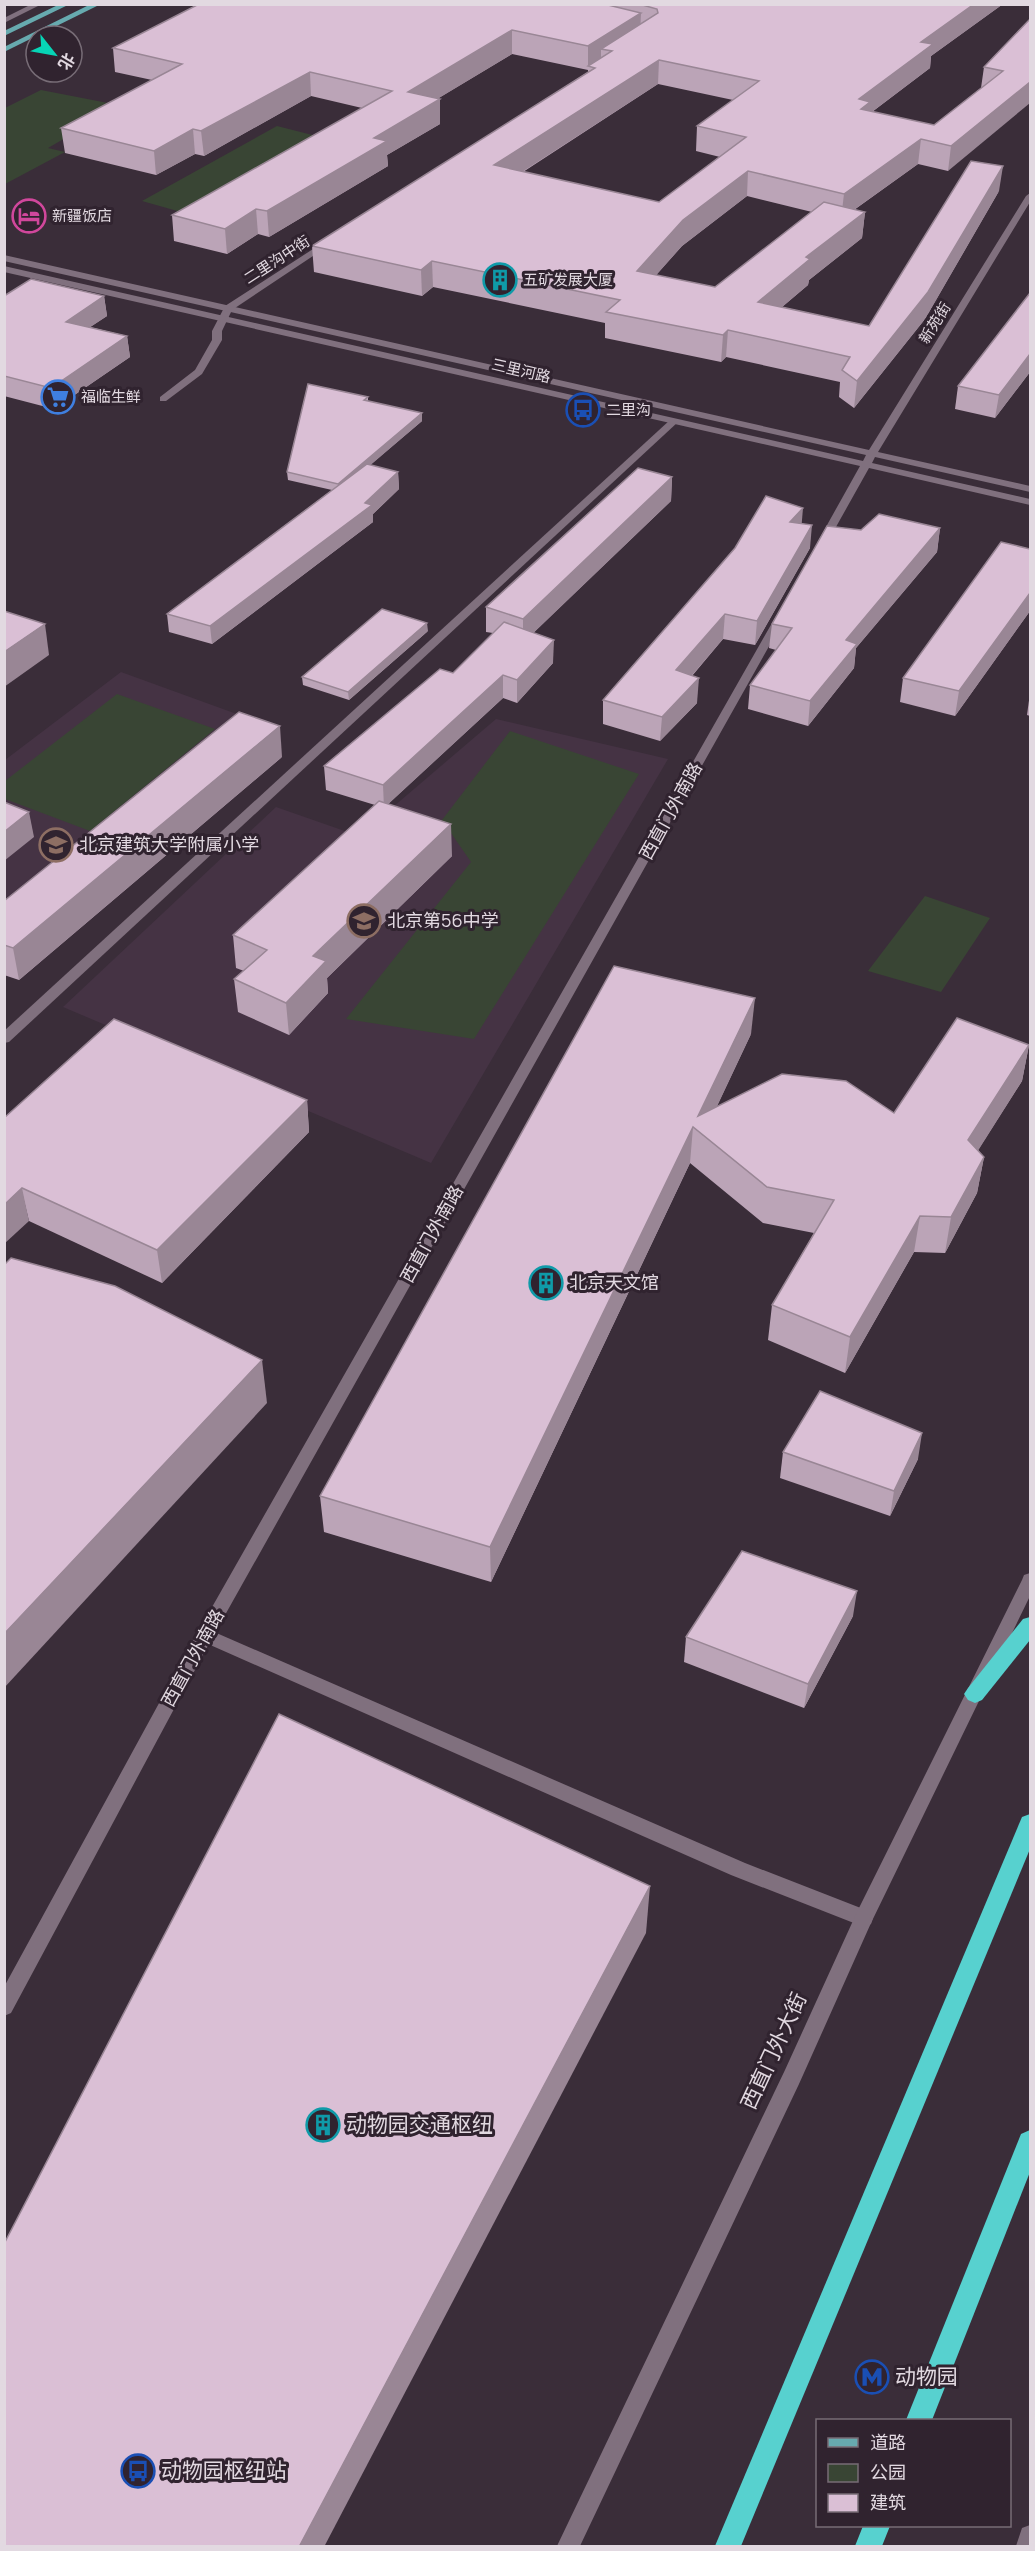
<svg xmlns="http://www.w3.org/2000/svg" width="1035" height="2551" font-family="Manrope,'Noto Sans SC',sans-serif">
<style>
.built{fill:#453344}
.green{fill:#394534}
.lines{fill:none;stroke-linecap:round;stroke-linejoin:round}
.street{fill:#80707e;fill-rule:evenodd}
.secondary{fill:#80707e;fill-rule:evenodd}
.primary{fill:#67aaaf;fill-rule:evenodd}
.highway{fill:#57d1cf;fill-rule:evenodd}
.wall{fill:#bba4b7;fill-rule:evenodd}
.shaded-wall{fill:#998695}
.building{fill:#dabfd5;stroke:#998695;stroke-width:1.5;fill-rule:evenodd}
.labels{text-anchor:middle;stroke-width:6;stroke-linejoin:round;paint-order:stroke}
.far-poi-label{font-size:15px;fill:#e2d9e1;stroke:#30232f;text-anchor:start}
.far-street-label{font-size:15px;fill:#e2d9e1;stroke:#30232f}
.street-label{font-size:18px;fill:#e2d9e1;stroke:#30232f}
.poi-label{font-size:18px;fill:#e2d9e1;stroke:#30232f;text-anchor:start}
.near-street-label{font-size:21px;fill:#e2d9e1;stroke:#30232f}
.near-poi-label{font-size:21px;fill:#e2d9e1;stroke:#30232f;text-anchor:start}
</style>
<rect width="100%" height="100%" fill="#3a2d39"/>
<g class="built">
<polygon points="121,672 259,722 5,930 5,760"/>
<polygon points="496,719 668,759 431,1163 63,1007 276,807 359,836"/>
</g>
<g class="green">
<polygon points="41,90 144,110 67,137 48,148 65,152 5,184 5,108"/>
<polygon points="277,126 328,139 195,216 142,201"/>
<polygon points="117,694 215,729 90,831 5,799 5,781"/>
<polygon points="510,731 639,774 474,1039 346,1019 471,862 442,820"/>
<polygon points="925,896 990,918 941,992 868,971"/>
</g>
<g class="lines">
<g class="street">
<polygon points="327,240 334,242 232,310 222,331 222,340 202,374 166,401 160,401 160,397 195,370 212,340 212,331 225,306"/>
<polygon points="670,420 678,422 9,1042 4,1043 4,1031"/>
<polygon points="205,1628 745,1863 871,1912 873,1918 871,1924 864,1927 731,1875 199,1640 196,1635 199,1630"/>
</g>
<g class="secondary">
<polygon points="32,4 42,4 4,23 4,18"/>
<polygon points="1030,193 1030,202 878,452 1030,486 1030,492 875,457 872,463 1030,499 1030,505 869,468 827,543 822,546 817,543 860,466 4,272 4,266 863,461 866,455 4,261 4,255 869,450 1026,196"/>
<polygon points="781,613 786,616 211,1640 11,2013 4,2016 4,1987 199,1630 776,616"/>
<polygon points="1030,1573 1030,1596 871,1923 799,2084 580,2546 557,2546 785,2070 857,1912 1022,1580 1024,1575"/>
<polygon points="1030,2525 1030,2546 1016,2546 1022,2528"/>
</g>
<g class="primary">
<polygon points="60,4 70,4 4,36 4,31"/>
<polygon points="91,4 101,4 4,52 4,47"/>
</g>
<g class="highway">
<polygon points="1030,1617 1030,1640 982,1700 975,1703 968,1700 964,1694 968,1688 1023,1619"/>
<polygon points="1030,1814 1030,1849 741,2546 715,2546 1019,1824 1022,1817"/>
<polygon points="1030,2130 1030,2172 932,2420 906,2420 1021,2134"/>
<polygon points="863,2526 890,2526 882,2546 855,2546"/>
</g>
</g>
<g class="wall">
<path d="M199,4H1003L931,56L930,68L872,112L934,125L981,88L984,67L1030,19L948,171L918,164L854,210L865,212L862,238L809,280L808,285L782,307L869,326L999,191L925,319L854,408L839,397L840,382L726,357L721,362L605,338V323L433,287L422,296L314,272L312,246L588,72V70L512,54L437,99H440V124L387,155L388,166L269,237L258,234L227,254L174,241L172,215L362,108L311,96L204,156L195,154L156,175L65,153L61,128L152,80L115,72L113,48ZM658,84L733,100L697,126L696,151L720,157L659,202L523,172ZM747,196L812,212L715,287L656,275L682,246Z"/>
<polygon points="1030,293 1030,372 995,418 955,409 958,386"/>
<polygon points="4,296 104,296 107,316 90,327 127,336 130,357 54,409 4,396"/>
<polygon points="368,397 368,401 422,413 422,421 370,465 398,472 399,489 373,514 373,522 212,644 169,632 167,614 332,490 288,480 287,472"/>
<polygon points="672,477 671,501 533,633 553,663 517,703 503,698 388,804 452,856 327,978 328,993 289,1035 238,1012 234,979 244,971 236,968 233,935 375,805 326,790 324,766 453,673 493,633 486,632 486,607"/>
<polygon points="801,524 810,548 755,645 723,639 692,676 697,703 660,741 603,724 603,700 735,548"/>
<polygon points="940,528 937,552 856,648 854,668 808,726 748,709 750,685 776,650 769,648 772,624 861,530"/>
<polygon points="1030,549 1030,611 955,716 900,702 903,678"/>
<polygon points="428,631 349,700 303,685 302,677"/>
<polygon points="1030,693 1030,716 1027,715"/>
<polygon points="282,757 19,980 4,975 4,901"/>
<polygon points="751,1034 717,1106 894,1113 1029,1045 1022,1081 978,1150 984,1157 977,1193 945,1253 914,1252 845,1373 768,1340 772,1305 814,1233 763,1223 690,1163 491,1582 324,1532 320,1496"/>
<polygon points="307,1100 309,1132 162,1283 29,1221 4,1118"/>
<polygon points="783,1452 918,1459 890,1516 780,1478"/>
<polygon points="853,1616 804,1708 684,1662 686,1637"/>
</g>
<g class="shaded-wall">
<polygon points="974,4 1003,4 931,56 930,68 869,114 858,134 859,99 921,42"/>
<polygon points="641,13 640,36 612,51 601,49 601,61 588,66 588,70 588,46"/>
<polygon points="512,30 512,54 409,116 408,92"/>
<polygon points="659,60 658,84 494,190 494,165"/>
<polygon points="1030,64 1030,103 948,171 951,146"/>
<polygon points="310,72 311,96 204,156 201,131"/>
<polygon points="440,99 440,124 387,155 388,166 269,237 267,211 374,138"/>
<polygon points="193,129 195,154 156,175 154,151"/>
<polygon points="921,139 918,164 841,219 844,194"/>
<polygon points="1003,166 999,191 925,319 854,408 857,381"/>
<polygon points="748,171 747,196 682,246 636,298 637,271 683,220"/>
<polygon points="256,209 258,234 227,254 225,229"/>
<polygon points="865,212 862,238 809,280 808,285 756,329 758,302 806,257"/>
<polygon points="432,261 433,287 422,296 421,270"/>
<polygon points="104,296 107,316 68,342 66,322"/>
<polygon points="728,330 726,357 721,362 723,335"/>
<polygon points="127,336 130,357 54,409 51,388"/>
<polygon points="1030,354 1030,372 995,418 999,395"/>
<polygon points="422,413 422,421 339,492 338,484"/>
<polygon points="398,472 399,489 373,514 373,522 212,644 210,626 365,503"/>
<polygon points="672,477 671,501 523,643 523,619"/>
<polygon points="803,508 801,532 790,522"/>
<polygon points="812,525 810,548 755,645 757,621"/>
<polygon points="940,528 937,552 856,648 854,668 808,726 810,701 846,640"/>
<polygon points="1030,593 1030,611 955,716 959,691"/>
<polygon points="725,614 723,639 675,695 676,670"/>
<polygon points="427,623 428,631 349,700 348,692"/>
<polygon points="45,624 49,655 4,687 4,652"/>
<polygon points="554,640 553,663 517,703 517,680"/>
<polygon points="503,675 503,698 384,808 383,785"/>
<polygon points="699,678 697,703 660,741 662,717"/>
<polygon points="280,726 282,757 19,980 13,948"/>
<polygon points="29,812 34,837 4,861 4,832"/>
<polygon points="451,824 452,856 327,978 328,993 289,1035 286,1003 313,956"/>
<polygon points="755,998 751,1034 703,1136 698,1116"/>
<polygon points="1029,1045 1022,1081 962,1176 968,1140"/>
<polygon points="307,1100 309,1132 162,1283 157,1250"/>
<polygon points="693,1127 690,1163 491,1582 490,1547"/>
<polygon points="984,1157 977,1193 945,1253 951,1217"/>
<polygon points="22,1188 29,1221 4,1244 4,1205"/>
<polygon points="920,1216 914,1252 845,1373 850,1337"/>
<polygon points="262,1360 267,1403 4,1688 4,1634"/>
<polygon points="922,1433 918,1459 890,1516 894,1491"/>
<polygon points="857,1591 853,1616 804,1708 808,1684"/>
<polygon points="650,1886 646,1933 324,2547 299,2547"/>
</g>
<g class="building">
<polygon points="199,4 604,4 641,13 588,46 512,30 408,92 440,99 374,138 387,141 267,211 256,209 225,229 172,215 392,91 310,72 201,131 193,129 154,151 61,128 182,64 113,48"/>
<path d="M639,4H974L921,42L933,44L859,99L870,102L861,109L934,125L1003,71L984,67L1030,19V82L951,146L921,139L844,194L748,171L683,220L637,271L715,287L824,202L865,212L806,257L810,259L758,302L869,326L971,161L1003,166L928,292L857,381L842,370L850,357L728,330L723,335L606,312L620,300L432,261L421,270L312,246L595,68L588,66L612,51L601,49L658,13L657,9ZM659,60L759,81L697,126L746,137L659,202L494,165Z"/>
<polygon points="31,279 104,296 66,322 127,336 51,388 4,376 4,296"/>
<polygon points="1030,293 1030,354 999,395 958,386"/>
<polygon points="308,384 368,397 364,400 422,413 338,484 287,472"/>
<polygon points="367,464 398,472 365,503 372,505 210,626 167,614"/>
<polygon points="638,468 672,477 523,619 486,607"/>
<polygon points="766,496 803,508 790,522 812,525 757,621 725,614 676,670 699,678 662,717 603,700 735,548"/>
<polygon points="879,514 940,528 846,640 857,644 810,701 750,685 792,628 772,624 827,526 861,530"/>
<polygon points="1001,542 1030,549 1030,593 959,691 903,678"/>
<polygon points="382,609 427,623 348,692 302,677"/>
<polygon points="4,611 45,624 4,652"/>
<polygon points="504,622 554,640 517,680 503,675 383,785 324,766 440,669 453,673"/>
<polygon points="239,712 280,726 13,948 4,945 4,901"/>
<polygon points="379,801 451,824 313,956 326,961 286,1003 234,979 267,950 233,935"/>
<polygon points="4,802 29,812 4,832"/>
<polygon points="614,966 755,998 698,1116 782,1074 846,1081 894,1113 957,1018 1029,1045 968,1140 984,1157 951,1217 920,1216 850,1337 772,1305 834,1200 767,1187 693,1127 490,1547 320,1496"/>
<polygon points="114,1019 307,1100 157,1250 22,1188 4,1205 4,1118"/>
<polygon points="11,1258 115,1286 262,1360 4,1634 4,1265"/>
<polygon points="820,1391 922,1433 894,1491 783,1452"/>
<polygon points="742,1551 857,1591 808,1684 686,1637"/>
<polygon points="279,1714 650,1886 299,2547 4,2547 4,2244"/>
</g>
<defs>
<symbol id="hotel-ring" viewBox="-11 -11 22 22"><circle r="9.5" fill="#30232f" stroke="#d1479c" stroke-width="1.5"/><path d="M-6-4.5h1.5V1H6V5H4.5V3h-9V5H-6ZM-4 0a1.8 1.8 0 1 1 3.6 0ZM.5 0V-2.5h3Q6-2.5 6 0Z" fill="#d1479c"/></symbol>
<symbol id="building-ring" viewBox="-11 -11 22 22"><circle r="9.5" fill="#30232f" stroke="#0f9aa8" stroke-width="1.5"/><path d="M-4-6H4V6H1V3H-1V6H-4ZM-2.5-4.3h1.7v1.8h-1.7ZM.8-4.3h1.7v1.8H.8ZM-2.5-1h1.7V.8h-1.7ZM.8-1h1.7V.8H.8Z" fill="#0f9aa8"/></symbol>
<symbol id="supermarket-ring" viewBox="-11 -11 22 22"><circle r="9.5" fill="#30232f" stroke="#3f7fe0" stroke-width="1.5"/><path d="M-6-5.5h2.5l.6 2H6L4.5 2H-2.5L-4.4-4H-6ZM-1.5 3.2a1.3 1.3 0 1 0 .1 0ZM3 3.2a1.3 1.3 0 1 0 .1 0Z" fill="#3f7fe0"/></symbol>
<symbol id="bus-ring" viewBox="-11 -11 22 22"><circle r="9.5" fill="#30232f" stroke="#1a4fb4" stroke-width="1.5"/><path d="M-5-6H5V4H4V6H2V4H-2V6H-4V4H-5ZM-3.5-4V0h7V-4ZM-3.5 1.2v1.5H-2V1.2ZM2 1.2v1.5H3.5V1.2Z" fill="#1a4fb4"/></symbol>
<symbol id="school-ring" viewBox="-11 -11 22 22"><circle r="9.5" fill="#30232f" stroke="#8d6e63" stroke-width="1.5"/><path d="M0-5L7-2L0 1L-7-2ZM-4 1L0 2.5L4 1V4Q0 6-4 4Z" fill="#8d6e63"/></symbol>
<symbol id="metro-ring" viewBox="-11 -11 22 22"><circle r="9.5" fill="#30232f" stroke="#1a4fb4" stroke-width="1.5"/><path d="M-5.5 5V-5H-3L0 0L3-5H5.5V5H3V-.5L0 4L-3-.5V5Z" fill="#1a4fb4"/></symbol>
</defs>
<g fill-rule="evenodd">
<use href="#hotel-ring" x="10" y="197" width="38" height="38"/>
<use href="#building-ring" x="481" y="261" width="38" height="38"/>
<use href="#supermarket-ring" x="39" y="378" width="38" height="38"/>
<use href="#bus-ring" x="564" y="391" width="38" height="38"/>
<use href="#school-ring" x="37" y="826" width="38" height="38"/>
<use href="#school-ring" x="345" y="902" width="38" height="38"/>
<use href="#building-ring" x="527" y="1264" width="38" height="38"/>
<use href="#building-ring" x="304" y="2106" width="38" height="38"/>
<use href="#metro-ring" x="853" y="2358" width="38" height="38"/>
<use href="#bus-ring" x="119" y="2452" width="38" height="38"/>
</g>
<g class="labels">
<g class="far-poi-label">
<text x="52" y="221">新疆饭店</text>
<text x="523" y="285">五矿发展大厦</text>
<text x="81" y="402">福临生鲜</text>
<text x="606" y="415">二里沟</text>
</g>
<g class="far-street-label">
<text transform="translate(277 260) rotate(-33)" y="5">二里沟中街</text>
<text transform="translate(935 323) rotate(-58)" y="5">新苑街</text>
<text transform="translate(521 371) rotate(13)" y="5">三里河路</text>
</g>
<g class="street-label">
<text transform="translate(671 811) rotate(-61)" y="6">西直门外南路</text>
<text transform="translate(432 1234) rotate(-61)" y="6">西直门外南路</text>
<text transform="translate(193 1658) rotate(-61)" y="6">西直门外南路</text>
</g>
<g class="poi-label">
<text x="79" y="851">北京建筑大学附属小学</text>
<text x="387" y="927">北京第56中学</text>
<text x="569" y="1289">北京天文馆</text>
</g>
<g class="near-street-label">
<text transform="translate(774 2051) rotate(-65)" y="7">西直门外大街</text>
</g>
<g class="near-poi-label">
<text x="346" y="2132">动物园交通枢纽</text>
<text x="895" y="2384">动物园</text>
<text x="161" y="2478">动物园枢纽站</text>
</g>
</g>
<rect width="1035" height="2551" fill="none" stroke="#e2d9e1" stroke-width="12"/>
<rect x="816" y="2419" width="195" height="108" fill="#30232f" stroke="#776c76" stroke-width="1.5"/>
<rect x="828" y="2438" width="30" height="9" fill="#67aaaf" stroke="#776c76" stroke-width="1.5"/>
<text x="870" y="2449" font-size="18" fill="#e2d9e1">道路</text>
<rect x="828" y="2464" width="30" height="18" fill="#394534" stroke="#776c76" stroke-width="1.5"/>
<text x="870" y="2479" font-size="18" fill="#e2d9e1">公园</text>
<rect x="828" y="2494" width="30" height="18" fill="#dabfd5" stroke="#776c76" stroke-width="1.5"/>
<text x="870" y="2509" font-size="18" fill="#e2d9e1">建筑</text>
<g transform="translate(54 54) rotate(121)"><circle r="28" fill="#30232f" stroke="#776c76" stroke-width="1.5"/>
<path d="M0-4.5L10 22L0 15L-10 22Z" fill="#07d5b6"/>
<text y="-9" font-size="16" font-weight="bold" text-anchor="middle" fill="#e2d9e1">北</text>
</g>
</svg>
